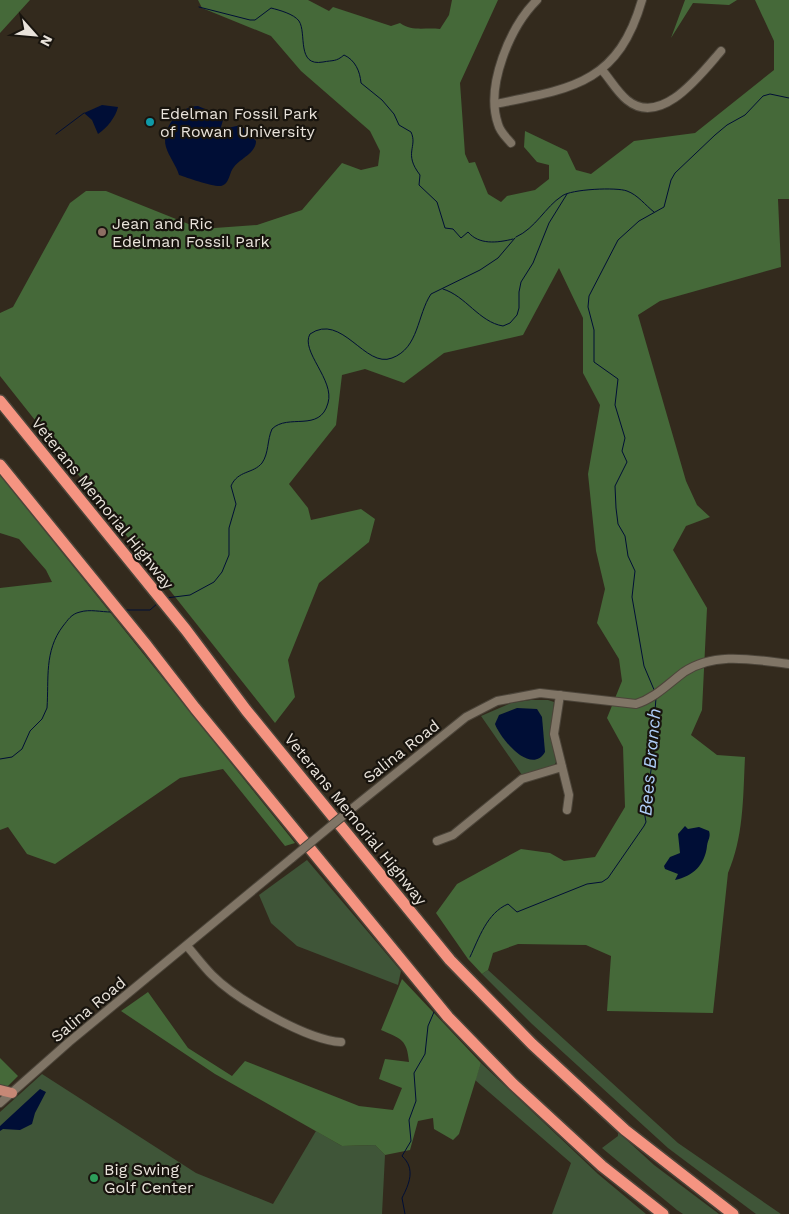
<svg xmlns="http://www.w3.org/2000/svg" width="789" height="1214" font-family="'Work Sans',sans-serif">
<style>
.green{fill:#3f5538}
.forest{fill:#456939}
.water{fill:#000e36}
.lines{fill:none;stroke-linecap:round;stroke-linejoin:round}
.stream{stroke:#000e36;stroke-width:1}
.minor-casing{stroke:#4c453a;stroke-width:10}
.major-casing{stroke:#4c453a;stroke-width:12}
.highway-casing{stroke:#4c453a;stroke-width:14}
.minor{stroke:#807566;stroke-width:8}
.major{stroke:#c68876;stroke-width:10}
.highway{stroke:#f59481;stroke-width:11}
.minor-bridge-casing{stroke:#4c453a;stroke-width:10;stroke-linecap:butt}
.minor-bridge{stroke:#807566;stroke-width:8}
.culture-dot{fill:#0f9aa8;stroke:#18140e;stroke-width:2}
.education-dot{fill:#8d6e63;stroke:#18140e;stroke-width:2}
.leisure-dot{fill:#2e9e5b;stroke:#18140e;stroke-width:2}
.labels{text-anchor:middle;stroke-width:4.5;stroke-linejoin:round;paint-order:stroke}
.poi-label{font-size:16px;fill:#e9e3db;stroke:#18140e;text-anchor:start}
.street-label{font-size:16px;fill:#e9e3db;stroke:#18140e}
.water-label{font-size:18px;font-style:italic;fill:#aeccf7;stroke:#18140e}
</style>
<rect width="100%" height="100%" fill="#332a1d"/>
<g class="green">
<polygon points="531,700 548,700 554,702 550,735 556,762 554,766 522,775 481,716 511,703"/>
<polygon points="307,860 401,971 398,985 297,946 271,923 259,895"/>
<polygon points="488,970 678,1143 781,1214 756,1214 668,1148 532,1024 482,974"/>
<polygon points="481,1063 598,1174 646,1214 552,1214 571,1163 475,1080"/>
<polygon points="42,1074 196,1173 273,1204 316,1131 342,1146 375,1145 385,1155 382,1214 0,1214 0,1112"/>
<polygon points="618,1132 654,1165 719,1214 683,1214 677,1210 602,1148 618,1136"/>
</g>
<g class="forest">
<polygon points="0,0 30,0 0,33"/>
<path d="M198,0H308L329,11L333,7L391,26L400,23C413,32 425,27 440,29L449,15L452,0H498L460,83L465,154L469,163L475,162L488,194L501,202L507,196L535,190L549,179V165L537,162L524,147L525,131L567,151L576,170L591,174L634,141L695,133L774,70V41L755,0H789V199H778L781,267L660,301L638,315L686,481L697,505L710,517L686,526L673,550L707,608L702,710L691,735L717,755L745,757C743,796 744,836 728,873L713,1013L607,1011L611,956L586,945L518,944L493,953L488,970L482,974L468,959L436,913L457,884L521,849L550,853L564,861L595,857L625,807L623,747L607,718L622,681L619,659L597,623L605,589L596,551L588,474L600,405L583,373V318L559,268L523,335L444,353L404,383L365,369L342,375L336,425L289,484L308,508L311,520L361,509L375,519L369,542L319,583L288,660L295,697L275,723L0,376V313L13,307L70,203L86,191H106L201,229L257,225L302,210L342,163L361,170L378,166L380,151L370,131L301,71L271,36L202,8Z"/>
<polygon points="685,0 737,0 729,5 693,3 671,38"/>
<polygon points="0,475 295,843 285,846 223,769 180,778 55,864 27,854 8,827 0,830 0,588 52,582 46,570 19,539 0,533"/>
<path d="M402,979L481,1063L459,1134L453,1140L434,1129L433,1118L418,1121L410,1150L385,1155L375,1145L342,1146L215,1074L121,1011L148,992L188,1048L232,1076L245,1061L359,1106L393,1110L402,1088L379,1079L385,1059L409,1062C407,1039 401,1039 381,1030Z"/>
<polygon points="0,1058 18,1076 0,1094"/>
</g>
<g class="water">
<path d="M102,105L118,107C116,117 106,129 98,134L92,120L84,113Z"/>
<path d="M198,106L217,114L223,120L221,127L223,129L241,125L256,141C256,153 241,158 234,167C229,172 230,184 221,186C213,187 188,178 179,175C176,165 169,157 166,147C161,128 179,106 198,106Z"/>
<path d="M517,708L537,709L542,717L545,752C531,776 500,738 495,724L499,715Z"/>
<path d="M685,826L688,829L699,827L709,831C711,837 708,839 707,846C705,865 693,876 675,880L678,874L665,869L664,866L670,857L680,853L678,834Z"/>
<polygon points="40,1089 46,1092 35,1113 32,1124 20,1130 3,1129 0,1131 0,1126"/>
</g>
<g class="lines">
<g class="stream">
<path d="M199,7L250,20H255L271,8C279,10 294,14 299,21C307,33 296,67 323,62C333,60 336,62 344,55C355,60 360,71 361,83L382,100L394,114L399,125L411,132C418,147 403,153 420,175L419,185L437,202L445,228L453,229L461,238L468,232C479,245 497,243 513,239"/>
<polyline points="56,134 84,113"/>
<path d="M516,237C536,228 545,207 562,196C571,189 617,187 627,191C638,195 645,205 654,212"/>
<path d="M443,289C466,296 479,322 503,326L510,323L517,315L519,308V292L521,282L533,263L549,223L567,194"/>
<path d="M166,598L190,595L214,582L222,572L229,555V528L236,504L231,486C238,470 253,474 262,463C269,453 267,440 272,429C288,413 320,433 328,403C335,380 300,351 310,334C342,312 365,369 392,358C419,348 417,315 431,294L480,270L498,258L515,238"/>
<polyline points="125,610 150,610 158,603"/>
<polyline points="655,692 644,666 632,597 635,571 628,556 625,536 618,524 616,508 615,486 627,462 622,451 625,438 615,405 618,379 594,362 594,330 588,307 589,296 618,240 639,221 664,207 671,180 675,173 715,135 727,125 745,115 763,96 770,94 789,98"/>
<path d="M0,759L12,757L22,749L30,731L42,719L47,708C49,679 44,651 63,626C68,620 71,614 80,612C90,609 101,612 111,612"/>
<path d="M470,957C479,938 487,913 508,904L517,912L587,884L602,882L608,878L644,826L646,822L643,805L647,797L656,737L654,723L656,698"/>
<path d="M405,1214L402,1198C409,1184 416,1169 402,1156L411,1141L409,1120L416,1101L414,1073L425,1054L428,1026L434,1012"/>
</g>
<defs>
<g id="minor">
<path d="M602,70C610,79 617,92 627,100C661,128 701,74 721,51"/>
<path d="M495,104C571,89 618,84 642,0"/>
<path d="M511,143C506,137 500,132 498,124C485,86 510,27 537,0"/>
<polyline points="560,695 554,734 569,795 567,810"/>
<path d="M349,811L466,717L497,701L540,693L636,704C655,698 668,684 684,672C715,651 755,660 789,664"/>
<polyline points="437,841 453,835 522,779 562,767"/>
<path d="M187,946C195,955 203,966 212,975C237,1000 307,1040 341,1042"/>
<polyline points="0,1103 69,1042 292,858"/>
</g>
<polyline id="major" points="0,1090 12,1093"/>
<g id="highway">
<polyline points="0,401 186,630 246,710 450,960 532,1044 625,1130 733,1214"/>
<polyline points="0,465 147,646 195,708 448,1017 513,1084 602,1166 663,1214"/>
</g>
</defs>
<use href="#minor" class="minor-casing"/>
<use href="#major" class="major-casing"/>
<use href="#highway" class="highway-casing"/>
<use href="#minor" class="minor"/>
<use href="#major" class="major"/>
<use href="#highway" class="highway"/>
<defs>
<polyline id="minor-bridge" points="292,858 349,811"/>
</defs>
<use href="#minor-bridge" class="minor-bridge-casing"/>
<use href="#minor-bridge" class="minor-bridge"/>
</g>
<circle class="culture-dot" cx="150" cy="122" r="5"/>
<circle class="education-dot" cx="102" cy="232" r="5"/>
<circle class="leisure-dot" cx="94" cy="1178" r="5"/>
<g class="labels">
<g class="poi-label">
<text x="160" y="119">Edelman Fossil Park<tspan x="160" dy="18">of Rowan University</tspan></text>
<text x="112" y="229">Jean and Ric<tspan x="112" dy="18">Edelman Fossil Park</tspan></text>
<text x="104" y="1175">Big Swing<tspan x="104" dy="18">Golf Center</tspan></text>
</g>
<g class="street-label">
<text transform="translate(103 503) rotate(51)" y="6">Veterans Memorial Highway</text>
<text transform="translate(401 751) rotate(-38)" y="6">Salina Road</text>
<text transform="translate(356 819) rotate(51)" y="6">Veterans Memorial Highway</text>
<text transform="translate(88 1009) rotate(-40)" y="6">Salina Road</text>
</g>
<g class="water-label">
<text transform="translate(650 762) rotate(-85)" y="6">Bees Branch</text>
</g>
</g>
<g transform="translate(35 35) rotate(117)" stroke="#18140e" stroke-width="4" paint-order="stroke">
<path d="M0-4L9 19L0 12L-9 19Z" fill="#e9e3db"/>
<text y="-8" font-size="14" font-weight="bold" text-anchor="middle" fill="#e9e3db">N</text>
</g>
</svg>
